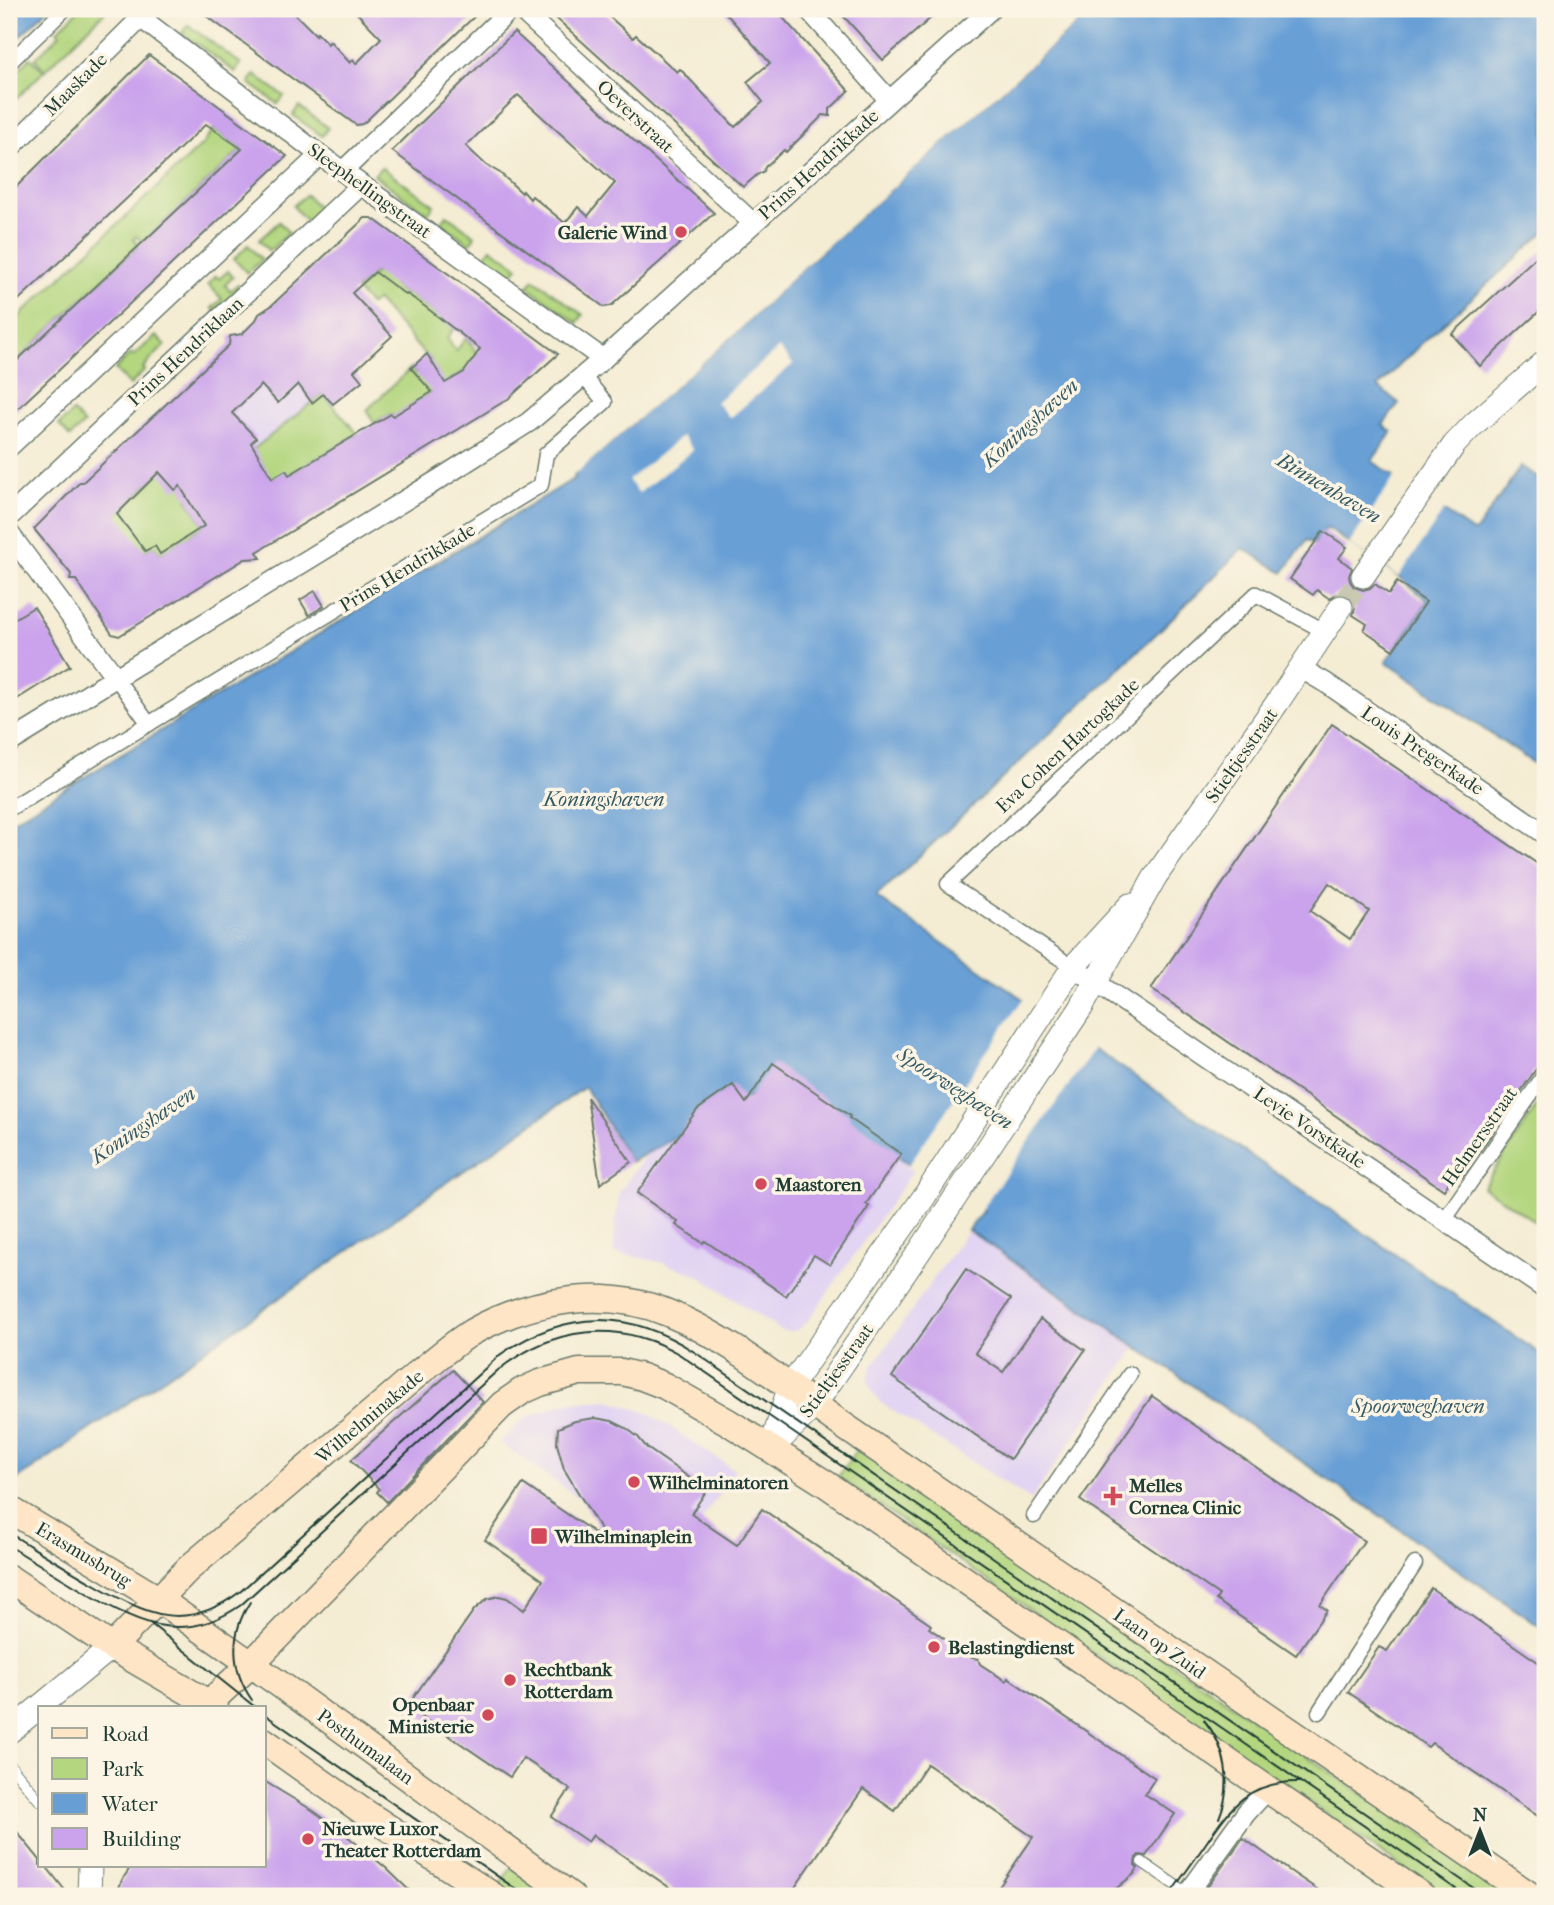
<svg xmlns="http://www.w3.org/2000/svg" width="1554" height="1905" font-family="'IM FELL French Canon',serif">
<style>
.built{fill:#e2d4f3}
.green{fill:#b3d67f;stroke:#698a5a;stroke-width:2}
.water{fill:#679fd5;stroke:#436e84;stroke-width:2}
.pier{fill:#f4ecd3}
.building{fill:#caa3ec;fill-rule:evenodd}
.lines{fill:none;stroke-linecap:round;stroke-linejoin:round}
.tertiary-tunnel{stroke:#c9c9b3;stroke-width:23;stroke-dasharray:23 11;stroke-linecap:butt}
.service-casing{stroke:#6a7a6c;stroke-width:12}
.pedestrian-casing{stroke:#6a7a6c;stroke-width:17}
.minor-casing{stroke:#6a7a6c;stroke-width:22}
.tertiary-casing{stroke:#6a7a6c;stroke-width:25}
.secondary-casing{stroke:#6a7a6c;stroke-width:29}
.service{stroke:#fff;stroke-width:10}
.pedestrian{stroke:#fff;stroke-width:14}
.minor{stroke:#fff;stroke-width:19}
.tertiary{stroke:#fff;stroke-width:23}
.secondary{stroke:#fee5c5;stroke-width:26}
.tram{stroke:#1f3d34;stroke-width:2}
.poi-dot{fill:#d1495b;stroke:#fcf5e5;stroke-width:2.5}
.labels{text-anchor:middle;stroke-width:7;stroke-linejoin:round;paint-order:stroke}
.street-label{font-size:19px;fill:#1f3d34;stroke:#fcf5e5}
.poi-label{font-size:19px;font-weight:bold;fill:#1f3d34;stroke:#fcf5e5;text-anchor:start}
.water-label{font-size:21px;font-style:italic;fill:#355a64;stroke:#fcf5e5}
</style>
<rect width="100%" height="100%" fill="#fcf5e5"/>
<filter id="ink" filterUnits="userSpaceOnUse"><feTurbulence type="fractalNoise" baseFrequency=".0143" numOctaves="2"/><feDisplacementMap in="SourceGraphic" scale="14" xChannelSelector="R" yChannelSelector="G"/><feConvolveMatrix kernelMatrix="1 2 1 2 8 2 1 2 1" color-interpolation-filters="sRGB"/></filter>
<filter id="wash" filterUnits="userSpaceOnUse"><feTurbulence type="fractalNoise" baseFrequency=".00686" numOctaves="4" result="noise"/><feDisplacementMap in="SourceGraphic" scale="28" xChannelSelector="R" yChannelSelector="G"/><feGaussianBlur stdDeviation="1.57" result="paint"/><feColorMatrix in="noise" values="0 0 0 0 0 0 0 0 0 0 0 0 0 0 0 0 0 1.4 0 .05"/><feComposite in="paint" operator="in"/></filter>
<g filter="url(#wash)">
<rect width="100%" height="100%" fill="#f4ecd3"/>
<g class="built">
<polygon points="364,306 392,336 354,371 362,381 333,404 323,394 254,449 221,415 233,336 240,335 255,321 351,317"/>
<polygon points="778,1081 915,1168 808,1321 799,1329 790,1332 780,1330 696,1274 657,1261 613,1253 619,1193 647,1153"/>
<polygon points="968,1230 1136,1347 1031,1500 881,1403 873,1393 868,1381 871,1368"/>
<polygon points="609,1400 650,1414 735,1470 673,1564 499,1442 525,1418 565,1403"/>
</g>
<g class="green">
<polygon points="80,9 102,9 105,12 45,70 35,59 60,34 57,31"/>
<polygon points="188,25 241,64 235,72 182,33"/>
<polygon points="30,58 44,71 9,106 9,79"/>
<polygon points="255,75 284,96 278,104 249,83"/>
<polygon points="299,106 328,128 322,136 293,115"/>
<polygon points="214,129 242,149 143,242 136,236 133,239 139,245 9,368 9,326 202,145"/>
<polygon points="381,167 434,205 428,214 374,175"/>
<polygon points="306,195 322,212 309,224 293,206"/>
<polygon points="447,215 475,236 470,244 441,223"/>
<polygon points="279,222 289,233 269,251 259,240"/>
<polygon points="248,245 262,260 247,273 234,259"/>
<polygon points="491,248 518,267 512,275 485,256"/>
<polygon points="389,260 393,285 406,295 407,293 453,327 454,329 447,338 456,351 466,338 482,360 393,417 391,414 374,423 367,410 411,368 415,373 431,360 427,355 425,355 377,300 370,305 356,290"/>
<polygon points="228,271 233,277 225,285 230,291 238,284 242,288 216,312 212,308 222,299 208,284 216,276 219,279"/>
<polygon points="534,279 583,315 577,323 528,287"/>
<polygon points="156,336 165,345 143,368 145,370 130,385 115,369 131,354 133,356"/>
<polygon points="323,394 358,434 289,475 204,486 187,499 204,526 191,534 191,535 160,554 155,546 145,551 112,555 106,524 221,415 254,449"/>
<polygon points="73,412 84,424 70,437 59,425"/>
<polygon points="1545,1094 1545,1228 1483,1187"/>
<polygon points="857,1449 1512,1896 1444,1896 838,1477"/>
<polygon points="513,1865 558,1896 503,1896 495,1891"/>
</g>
<g class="water">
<polygon points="9,9 48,9 9,47"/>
<polygon points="1093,9 1545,9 1545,232 1422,343 1378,387 1399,403 1383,425 1392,432 1372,461 1473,532 1476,531 1521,466 1545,483 1545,771 1386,662 1427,602 1426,599 1402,579 1328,529 1326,529 1314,544 1307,540 1283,573 1243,548 1157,633 876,897 1092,1047 1545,1357 1545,1630 968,1230 983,1210 778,1081 631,1162 585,1087 9,1485 9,823 575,478 574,475 739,330 807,264"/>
</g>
<g class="pier">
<polygon points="1088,9 1093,9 807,264 739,330 577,473 575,470 736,328 805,261"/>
<polygon points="779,348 793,364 730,418 716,402"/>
<polygon points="682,436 693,450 639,493 628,480"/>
<polygon points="1396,475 1445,509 1399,577 1349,544"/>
<polygon points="1025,996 1096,1046 968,1228 967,1226 978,1211 907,1167"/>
</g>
<g id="blocks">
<g class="building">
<polygon points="197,9 290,9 316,35 317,33 328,44 330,41 350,63 353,60 356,64 381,38 353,9 482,9 365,122 362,124 356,125"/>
<polygon points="546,9 601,9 633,38 636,35 677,72 680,69 735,127 763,102 747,82 770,63 722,9 775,9 849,91 830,109 830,116 823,115 786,152 784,150 765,167 764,171 757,175 743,187"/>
<polygon points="837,9 941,9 883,60"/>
<path d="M514,32L714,213L611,306L604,307L392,151ZM518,95L615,183L588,216L578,207L565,223L532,196L530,199L523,191L522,193L500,173L486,165L466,146Z"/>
<polygon points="149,55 287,156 9,417 9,368 242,149 206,124 9,309 9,194"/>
<path d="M365,218H372L558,354L508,399L257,552L261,558L245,559L119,636L112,634L76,580H70L71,574L34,529L80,482H83L229,345L230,336L242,334L256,320L259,314L271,306ZM375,272L406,295L407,294L419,302L480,349L464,372L445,383L427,354L411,368L432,392L393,416L391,414L289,475L286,470L272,478L251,443L256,438L232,413L261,385L278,403L298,384L312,403L323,394L333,404L362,381L354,371L392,336L352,293ZM159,472L175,490L180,486L204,526L160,554L155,546L145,551L117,514Z"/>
<polygon points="1545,249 1545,306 1480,366 1452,334"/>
<polygon points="1323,531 1347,547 1339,558 1352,568 1349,576 1350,581 1354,587 1363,590 1370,588 1375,584 1389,594 1397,582 1426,602 1393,650 1364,630 1367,624 1353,615 1355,607 1353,600 1349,596 1341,593 1334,595 1330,599 1317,590 1313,595 1290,579"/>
<polygon points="315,591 324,606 309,615 300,600"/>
<polygon points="34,607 70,666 9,704 9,622"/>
<path d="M1332,724L1545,869V1056L1462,1177L1456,1172L1444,1190L1151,989ZM1329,883L1369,911L1350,939L1310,911Z"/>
<polygon points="773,1063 850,1116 849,1118 901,1154 866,1204 869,1206 830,1265 814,1255 786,1296 705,1241 703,1243 676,1225 678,1222 637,1193 697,1110 733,1085 746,1103"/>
<polygon points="587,1097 631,1162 600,1184"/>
<polygon points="966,1269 1011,1299 975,1353 1003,1372 1040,1319 1085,1350 1010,1459 892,1377"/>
<polygon points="453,1370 483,1402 387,1502 377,1492 379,1489 351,1460"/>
<polygon points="1152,1396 1364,1541 1320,1605 1327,1610 1296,1655 1216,1600 1219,1595 1080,1500"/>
<polygon points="595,1418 612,1421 626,1428 638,1437 647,1448 707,1490 691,1514 737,1545 762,1509 931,1625 929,1628 953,1645 959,1645 960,1650 972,1658 978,1659 980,1664 1006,1681 1008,1678 1155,1778 1145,1794 1175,1814 1146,1856 1139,1855 1136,1858 1135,1865 1138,1868 1134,1874 1107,1896 993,1896 1033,1837 927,1764 895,1811 863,1789 789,1896 682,1896 593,1835 588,1842 551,1817 570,1789 523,1758 510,1777 407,1707 474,1610 487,1599 499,1596 507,1598 524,1610 543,1580 485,1540 523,1484 608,1542 564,1469 557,1444 558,1428 575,1421"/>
<polygon points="1431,1588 1545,1667 1545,1821 1432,1743 1428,1747 1348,1692 1379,1647 1387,1651"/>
<polygon points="264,1781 312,1810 340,1830 386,1868 415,1896 116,1896 122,1880 132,1865 264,1865"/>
<polygon points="9,1822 40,1860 40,1865 45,1865 64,1889 55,1896 9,1896"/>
<polygon points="1243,1838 1293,1873 1327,1896 1201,1896"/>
</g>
</g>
</g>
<g filter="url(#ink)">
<use href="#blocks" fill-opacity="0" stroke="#6a7a6c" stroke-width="2"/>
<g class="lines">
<polyline class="tertiary-tunnel" points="1341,607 1363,576"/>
<defs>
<g id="service">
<polyline points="9,1764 40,1801"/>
<polyline points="1142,1862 1188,1894"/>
</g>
<g id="pedestrian">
<polyline points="9,63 65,9"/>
<polyline points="116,678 149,724"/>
<polyline points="9,809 541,485 546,454 605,402 583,376"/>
<polyline points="1061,959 948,884 1256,594 1324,631"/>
<polyline points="1445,1219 1545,1074"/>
<polyline points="1034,1516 1130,1374"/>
<polyline points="1319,1712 1415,1564"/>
</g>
<g id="minor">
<polyline points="520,9 753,223"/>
<polyline points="808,9 889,100"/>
<polyline points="141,18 320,155 603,359"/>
<polyline points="9,149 150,9"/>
<polyline points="343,171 511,9"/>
<polyline points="9,447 320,155"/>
<polyline points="9,517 361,185"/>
<polyline points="9,533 116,678"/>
<polyline points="1300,668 1326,683 1545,834"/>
<polyline points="9,743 441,478 529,422 603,359 991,9"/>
<polyline points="1073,967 1545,1289"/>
<polyline points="1186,1896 1246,1813 1267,1790"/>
</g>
<g id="tertiary">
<polyline points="1363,576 1454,445 1474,424 1545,362"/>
<polyline points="772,1445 789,1388 924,1197 1073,967 1130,905"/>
<polyline points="770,1450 814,1406 919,1252 1081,1008 1155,877 1277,703 1341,607"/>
<polyline points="9,1732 112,1647"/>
<polyline points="89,1896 90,1865"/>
</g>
<g id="secondary">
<polyline points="9,1509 158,1599 298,1697 571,1896"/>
<polyline points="9,1578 112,1647 215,1707"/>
<path d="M112,1647L188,1569L421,1371C437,1358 454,1343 472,1332C531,1299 605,1287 668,1313C730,1338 789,1388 844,1426L1531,1896"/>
<polyline points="209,1703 251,1664 502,1405 522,1391 540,1383 579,1372 622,1372 642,1377 665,1386 728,1422 826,1484 1422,1896"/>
<polyline points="264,1741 361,1810 493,1896"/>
</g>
</defs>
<use href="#service" class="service-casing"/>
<use href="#pedestrian" class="pedestrian-casing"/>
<use href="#minor" class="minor-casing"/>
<use href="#tertiary" class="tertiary-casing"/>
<use href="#secondary" class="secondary-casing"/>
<use href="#service" class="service"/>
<use href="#pedestrian" class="pedestrian"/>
<use href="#minor" class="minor"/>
<use href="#tertiary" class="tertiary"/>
<use href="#secondary" class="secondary"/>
<g class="tram">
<path d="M9,1533C37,1550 64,1567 92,1583C147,1615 185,1634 241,1591L501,1354C567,1309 629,1309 696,1353L1485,1896"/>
<path d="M9,1546C32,1560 55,1574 78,1588C134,1621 180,1648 241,1605L497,1371C552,1327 617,1318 679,1354L1466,1896"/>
<path d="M250,1602C230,1633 230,1669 252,1700"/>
<polyline points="151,1624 255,1707"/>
<polyline points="264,1714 526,1896"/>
<path d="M1204,1720C1227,1748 1233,1785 1219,1818"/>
<path d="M1169,1896C1181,1878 1194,1861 1206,1843C1232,1805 1249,1781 1300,1782"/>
</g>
</g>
</g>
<g class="poi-dot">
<circle cx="681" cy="232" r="7"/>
<circle cx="761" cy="1184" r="7"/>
<circle cx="634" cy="1482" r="7"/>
<path d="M1109.5 1485.5h7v7h7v7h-7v7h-7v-7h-7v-7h7z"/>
<rect x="530" y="1527" width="18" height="18" rx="3.5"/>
<circle cx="934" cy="1647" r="7"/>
<circle cx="510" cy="1680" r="7"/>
<circle cx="488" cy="1715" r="7"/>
<circle cx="308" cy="1839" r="7"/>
</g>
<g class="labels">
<g class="street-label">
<text transform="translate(75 84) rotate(-45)" y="7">Maaskade</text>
<text transform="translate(636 116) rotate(43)" y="7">Oeverstraat</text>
<text transform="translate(818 164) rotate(-42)" y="7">Prins Hendrikkade</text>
<text transform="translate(370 190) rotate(36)" y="7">Sleephellingstraat</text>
<text transform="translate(185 351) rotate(-43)" y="7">Prins Hendriklaan</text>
<text transform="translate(407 567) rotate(-31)" y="7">Prins Hendrikkade</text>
<text transform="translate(1067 745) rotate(-43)" y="7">Eva Cohen Hartogkade</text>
<text transform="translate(1423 750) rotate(34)" y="7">Louis Pregerkade</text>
<text transform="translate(1241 755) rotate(-55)" y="7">Stieltjesstraat</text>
<text transform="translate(1310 1127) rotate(34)" y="7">Levie Vorstkade</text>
<text transform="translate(1479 1136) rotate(-55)" y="7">Helmersstraat</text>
<text transform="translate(836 1370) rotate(-54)" y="7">Stieltjesstraat</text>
<text transform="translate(369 1416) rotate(-40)" y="7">Wilhelminakade</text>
<text transform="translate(84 1554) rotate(31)" y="7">Erasmusbrug</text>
<text transform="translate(1160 1643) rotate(35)" y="7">Laan op Zuid</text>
<text transform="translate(366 1746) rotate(36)" y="7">Posthumalaan</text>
</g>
<g class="poi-label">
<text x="667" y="239" text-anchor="end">Galerie Wind</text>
<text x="775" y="1191">Maastoren</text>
<text x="648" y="1489">Wilhelminatoren</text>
<text x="1129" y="1492">Melles<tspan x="1129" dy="22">Cornea Clinic</tspan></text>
<text x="555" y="1543">Wilhelminaplein</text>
<text x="948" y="1654">Belastingdienst</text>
<text x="524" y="1676">Rechtbank<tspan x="524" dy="22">Rotterdam</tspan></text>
<text x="474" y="1711" text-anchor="end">Openbaar<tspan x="474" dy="22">Ministerie</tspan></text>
<text x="322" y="1835">Nieuwe Luxor<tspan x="322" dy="22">Theater Rotterdam</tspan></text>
</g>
<g class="water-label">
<text transform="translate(1030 423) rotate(-42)" y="7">Koningshaven</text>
<text transform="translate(1329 488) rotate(31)" y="7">Binnenhaven</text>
<text x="604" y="806">Koningshaven</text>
<text transform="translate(955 1088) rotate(33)" y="7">Spoorweghaven</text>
<text transform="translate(143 1125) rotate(-34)" y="7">Koningshaven</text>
<text x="1418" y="1413">Spoorweghaven</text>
</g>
</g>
<rect width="1554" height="1905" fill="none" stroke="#fcf5e5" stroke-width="35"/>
<rect x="38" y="1706" width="228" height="161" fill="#fcf5e5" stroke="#a4ab9e" stroke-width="2"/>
<rect x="52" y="1728" width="35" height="10" fill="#fee5c5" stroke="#a4ab9e" stroke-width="2"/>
<text x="102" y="1741" font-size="21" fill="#1f3d34">Road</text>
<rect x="52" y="1758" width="35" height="21" fill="#b3d67f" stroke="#a4ab9e" stroke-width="2"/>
<text x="102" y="1776" font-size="21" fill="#1f3d34">Park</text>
<rect x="52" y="1793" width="35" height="21" fill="#679fd5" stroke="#a4ab9e" stroke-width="2"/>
<text x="102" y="1811" font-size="21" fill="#1f3d34">Water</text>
<rect x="52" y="1828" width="35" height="21" fill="#caa3ec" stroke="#a4ab9e" stroke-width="2"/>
<text x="102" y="1846" font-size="21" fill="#1f3d34">Building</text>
<g transform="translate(1480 1831)" stroke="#fcf5e5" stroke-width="5" paint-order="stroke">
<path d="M0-5L12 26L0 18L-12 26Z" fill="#1f3d34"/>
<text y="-10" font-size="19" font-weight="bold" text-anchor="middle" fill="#1f3d34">N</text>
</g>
</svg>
